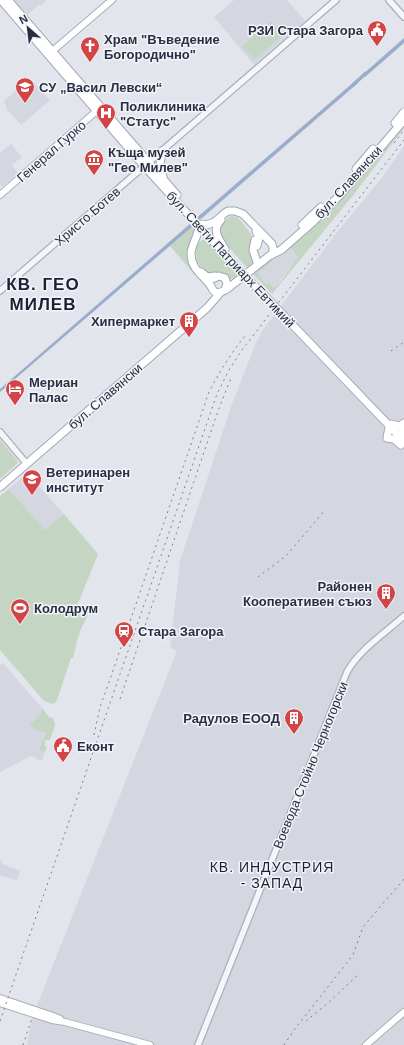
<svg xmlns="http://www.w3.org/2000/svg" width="404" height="1045" font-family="Arial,sans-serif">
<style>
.built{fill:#d4d7e0}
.green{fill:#c5d5c3;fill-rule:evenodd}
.water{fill:#9cadcc}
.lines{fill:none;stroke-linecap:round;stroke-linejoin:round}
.canal{stroke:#9cadcc;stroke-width:3.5}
.tertiary-casing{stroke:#aaafb9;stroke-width:8}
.secondary-casing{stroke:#aaafb9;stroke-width:8}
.primary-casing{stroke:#a1a7b7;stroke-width:9}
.tertiary{stroke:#f5f6f9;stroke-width:5.5}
.secondary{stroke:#fff;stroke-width:6}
.primary{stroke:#fff;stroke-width:7}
.rail{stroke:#7b8295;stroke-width:1;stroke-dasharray:2 4;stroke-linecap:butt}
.primary-bridge-casing{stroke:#a1a7b7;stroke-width:9;stroke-linecap:butt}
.primary-bridge{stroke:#fff;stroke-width:7}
.labels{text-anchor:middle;stroke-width:3;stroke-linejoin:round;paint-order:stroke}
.poi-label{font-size:13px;font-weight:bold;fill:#293044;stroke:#f2f4f8;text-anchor:start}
.street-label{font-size:13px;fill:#293044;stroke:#f2f4f8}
.neighbourhood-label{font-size:14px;letter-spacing:1px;fill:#1b2135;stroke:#f2f4f8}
.district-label{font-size:17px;font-weight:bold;letter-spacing:1px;fill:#1b2135;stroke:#f2f4f8}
</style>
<rect width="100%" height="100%" fill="#e2e5eb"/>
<path class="built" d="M12 0H47L40 6 39 5 26 16Z
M234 0H287L305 21 254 65 214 17Z
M32 80 50 100 21 125 6 108 7 107 3 102 21 86 23 88Z
M11 144 22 157 12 165 18 173 2 187 0 184V153Z
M404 146V1045H27L32 1018 177 651 170 648 180 561 231 407 255 345 262 331 338 231 381 179Z
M290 247 298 257 274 288 268 282 267 284 258 273 268 264H270Z
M27 473 64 514 46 531 9 489Z
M3 663 42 708 40 715 30 724 33 728 46 733 39 750 45 752 42 761 31 756 0 772V665Z
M0 858 3 864 20 871 17 881 0 875Z"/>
<path class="green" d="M271 21 283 35 254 60 242 46Z
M404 124V128L355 193 272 294 252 273 338 202ZM290 247 298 257 281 281 274 288 268 282 266 284 258 273Z
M231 216C238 216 240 220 244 225 256 238 254 244 254 261L253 265 248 269 221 238 219 228 222 222Z
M193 226 195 231 189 264 196 274 195 275 170 246Z
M204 239H206L241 275 231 279C221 274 221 272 209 275 197 268 189 247 204 239Z
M0 440 17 460 18 463 0 479Z
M9 489 45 530 64 514 98 554 77 606 87 610 89 612C87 618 84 622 82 627 77 637 76 648 73 658H71L57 700 54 704 44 701 0 650V496Z
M42 708 49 717 53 718 55 725 50 740H46L44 745 47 747 45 752 39 750 46 733C40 731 32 730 30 724L40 715Z"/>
<path class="water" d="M404 38V43L365 77 362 75Z
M355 81 358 83 202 218 200 215Z
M191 223 193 226 0 392V389Z"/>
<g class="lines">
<path class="canal" d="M353 85 366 73
M194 222 205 213"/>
<defs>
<path id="tertiary" d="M389 0 404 17
M0 291 336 0
M0 432 27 464
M198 1045 347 672C359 650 386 632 404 616"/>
<path id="secondary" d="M49 54 112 0
M0 195 100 108
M0 998 53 1016 60 1019
M0 1003 52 1020 65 1022 150 1045
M366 1045 404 1012"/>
<path id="primary" d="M1 0 144 166 240 271
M8 0 177 195
M395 123 404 112
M162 151 160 165 163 177
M356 169 373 149
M221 220C211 230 219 239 225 249
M302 225 321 207
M199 227C198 236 192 244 191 253 191 269 202 274 210 285 212 287 212 290 215 292 220 294 223 291 227 289L273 253V248L272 244 243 214 235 211H228C219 216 214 227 202 224
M256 231 259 238 257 246
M255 240 253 250 257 262
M271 255 281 250 314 221 340 195 404 120
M201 272 207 277 215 276
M212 279 219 276 225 278 227 284 225 290
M250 281 263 294
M284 316 404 441
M404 423 402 429 404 435
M391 424 399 426 404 423
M389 427 387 438 394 439 401 445
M0 487 207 308 221 292"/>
</defs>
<use href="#tertiary" class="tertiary-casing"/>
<use href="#secondary" class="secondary-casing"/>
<use href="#primary" class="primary-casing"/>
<use href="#tertiary" class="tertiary"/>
<use href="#secondary" class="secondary"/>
<use href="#primary" class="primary"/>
<path class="rail" d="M394 143 404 130
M391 351 404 342
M258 577 286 556 325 510
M120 699 218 411 231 378
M94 735 100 707 107 688 209 392C220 371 231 353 246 335
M0 1021 217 394 229 370 242 350 404 140
M306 1021 327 1004 360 973
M23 1045 32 1018
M284 1045 294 1030 353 955 363 927 404 879"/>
<defs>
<path id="primary-bridge" d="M240 271 250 281
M263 294 284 316"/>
</defs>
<use href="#primary-bridge" class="primary-bridge-casing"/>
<use href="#primary-bridge" class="primary-bridge"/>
</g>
<defs>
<symbol id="civic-pin" viewBox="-11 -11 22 30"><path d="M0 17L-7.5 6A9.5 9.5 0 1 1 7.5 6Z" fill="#d34447" stroke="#f2f4f8"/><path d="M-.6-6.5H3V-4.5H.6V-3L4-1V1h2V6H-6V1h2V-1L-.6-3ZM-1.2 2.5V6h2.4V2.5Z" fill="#fff"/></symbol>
<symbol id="church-pin" viewBox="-11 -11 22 30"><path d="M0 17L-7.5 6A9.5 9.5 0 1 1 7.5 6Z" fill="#d34447" stroke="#f2f4f8"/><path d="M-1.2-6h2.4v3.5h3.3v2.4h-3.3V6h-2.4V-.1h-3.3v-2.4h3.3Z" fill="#fff"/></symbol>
<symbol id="school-pin" viewBox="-11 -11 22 30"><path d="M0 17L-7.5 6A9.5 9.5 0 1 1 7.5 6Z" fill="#d34447" stroke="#f2f4f8"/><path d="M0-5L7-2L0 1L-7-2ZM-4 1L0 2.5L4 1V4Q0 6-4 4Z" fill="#fff"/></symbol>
<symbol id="hospital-pin" viewBox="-11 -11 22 30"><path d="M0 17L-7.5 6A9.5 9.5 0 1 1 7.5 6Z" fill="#d34447" stroke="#f2f4f8"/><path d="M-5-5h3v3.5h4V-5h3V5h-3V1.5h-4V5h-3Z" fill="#fff"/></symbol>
<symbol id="museum-pin" viewBox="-11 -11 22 30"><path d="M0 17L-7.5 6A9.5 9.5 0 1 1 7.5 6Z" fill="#d34447" stroke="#f2f4f8"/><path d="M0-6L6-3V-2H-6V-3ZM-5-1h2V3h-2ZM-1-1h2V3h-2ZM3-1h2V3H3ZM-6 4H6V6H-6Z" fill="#fff"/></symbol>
<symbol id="building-pin" viewBox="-11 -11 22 30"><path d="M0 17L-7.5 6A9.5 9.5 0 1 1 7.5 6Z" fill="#d34447" stroke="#f2f4f8"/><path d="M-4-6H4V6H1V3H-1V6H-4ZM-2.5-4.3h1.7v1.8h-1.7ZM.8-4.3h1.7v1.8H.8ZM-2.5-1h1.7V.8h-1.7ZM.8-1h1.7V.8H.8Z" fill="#fff"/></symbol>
<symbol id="hotel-pin" viewBox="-11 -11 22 30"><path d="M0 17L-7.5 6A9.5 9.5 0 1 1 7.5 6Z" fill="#d34447" stroke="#f2f4f8"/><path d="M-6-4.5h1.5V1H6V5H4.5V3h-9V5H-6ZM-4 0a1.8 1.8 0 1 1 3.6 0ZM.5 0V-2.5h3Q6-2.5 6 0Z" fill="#fff"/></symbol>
<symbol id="university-pin" viewBox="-11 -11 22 30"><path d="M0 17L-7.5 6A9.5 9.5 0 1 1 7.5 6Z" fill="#d34447" stroke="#f2f4f8"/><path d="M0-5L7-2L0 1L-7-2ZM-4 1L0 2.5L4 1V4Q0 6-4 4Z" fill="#fff"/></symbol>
<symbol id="stadium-pin" viewBox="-11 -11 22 30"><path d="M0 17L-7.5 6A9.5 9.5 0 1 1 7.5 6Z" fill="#d34447" stroke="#f2f4f8"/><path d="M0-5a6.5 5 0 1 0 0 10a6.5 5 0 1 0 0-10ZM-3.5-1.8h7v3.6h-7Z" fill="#fff"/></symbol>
<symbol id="station-pin" viewBox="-11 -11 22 30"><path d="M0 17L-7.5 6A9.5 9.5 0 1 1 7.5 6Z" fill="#d34447" stroke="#f2f4f8"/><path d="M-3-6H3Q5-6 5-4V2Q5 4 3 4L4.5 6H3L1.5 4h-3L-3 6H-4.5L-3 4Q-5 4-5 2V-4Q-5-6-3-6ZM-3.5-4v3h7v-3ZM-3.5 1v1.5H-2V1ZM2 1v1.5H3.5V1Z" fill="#fff"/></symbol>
</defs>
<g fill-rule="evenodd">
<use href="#civic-pin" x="366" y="19" width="22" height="30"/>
<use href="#church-pin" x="79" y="35" width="22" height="30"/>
<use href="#school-pin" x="14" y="76" width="22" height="30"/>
<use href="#hospital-pin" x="95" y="102" width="22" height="30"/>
<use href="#museum-pin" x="83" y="148" width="22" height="30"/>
<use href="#building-pin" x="178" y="310" width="22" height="30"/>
<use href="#hotel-pin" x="4" y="378" width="22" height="30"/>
<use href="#university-pin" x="21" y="468" width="22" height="30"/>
<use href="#building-pin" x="375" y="582" width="22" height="30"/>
<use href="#stadium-pin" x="9" y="597" width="22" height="30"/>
<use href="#station-pin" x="113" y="620" width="22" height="30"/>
<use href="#building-pin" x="283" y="707" width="22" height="30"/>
<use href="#civic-pin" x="52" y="735" width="22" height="30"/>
</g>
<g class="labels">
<g class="poi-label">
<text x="363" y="35" text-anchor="end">РЗИ Стара Загора</text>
<text x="104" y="44">Храм "Въведение<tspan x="104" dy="15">Богородично"</tspan></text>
<text x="39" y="92">СУ „Васил Левски“</text>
<text x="120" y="111">Поликлиника<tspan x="120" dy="15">"Статус"</tspan></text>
<text x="108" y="157">Къща музей<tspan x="108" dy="15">"Гео Милев"</tspan></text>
<text x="175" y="326" text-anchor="end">Хипермаркет</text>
<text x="29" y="387">Мериан<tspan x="29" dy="15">Палас</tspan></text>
<text x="46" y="477">Ветеринарен<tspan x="46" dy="15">институт</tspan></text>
<text x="372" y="591" text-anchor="end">Районен<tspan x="372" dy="15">Кооперативен съюз</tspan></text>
<text x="34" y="613">Колодрум</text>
<text x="138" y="636">Стара Загора</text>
<text x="280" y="723" text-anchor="end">Радулов ЕООД</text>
<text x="77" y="751">Еконт</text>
</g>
<g class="street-label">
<text transform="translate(51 151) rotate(-41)" y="5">Генерал Гурко</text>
<text transform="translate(348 182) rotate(-48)" y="5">бул. Славянски</text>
<text transform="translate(87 216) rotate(-41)" y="5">Христо Ботев</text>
<text transform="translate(231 259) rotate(47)" y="5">бул. Свети Патриарх Евтимий</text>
<text transform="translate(105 396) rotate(-41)" y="5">бул. Славянски</text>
<text transform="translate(310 765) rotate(-68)" y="5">Воевода Стойно Черногорски</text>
</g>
<g class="neighbourhood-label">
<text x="272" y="872">КВ. ИНДУСТРИЯ<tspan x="272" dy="16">- ЗАПАД</tspan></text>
</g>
<g class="district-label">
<text x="43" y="290">КВ. ГЕО<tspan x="43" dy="20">МИЛЕВ</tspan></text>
</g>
</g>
<g transform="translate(28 28) rotate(332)" stroke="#f2f4f8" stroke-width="3" paint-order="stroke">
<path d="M0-3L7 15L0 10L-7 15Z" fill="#293044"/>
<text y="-6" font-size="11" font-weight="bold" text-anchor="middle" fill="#293044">N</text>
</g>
</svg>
